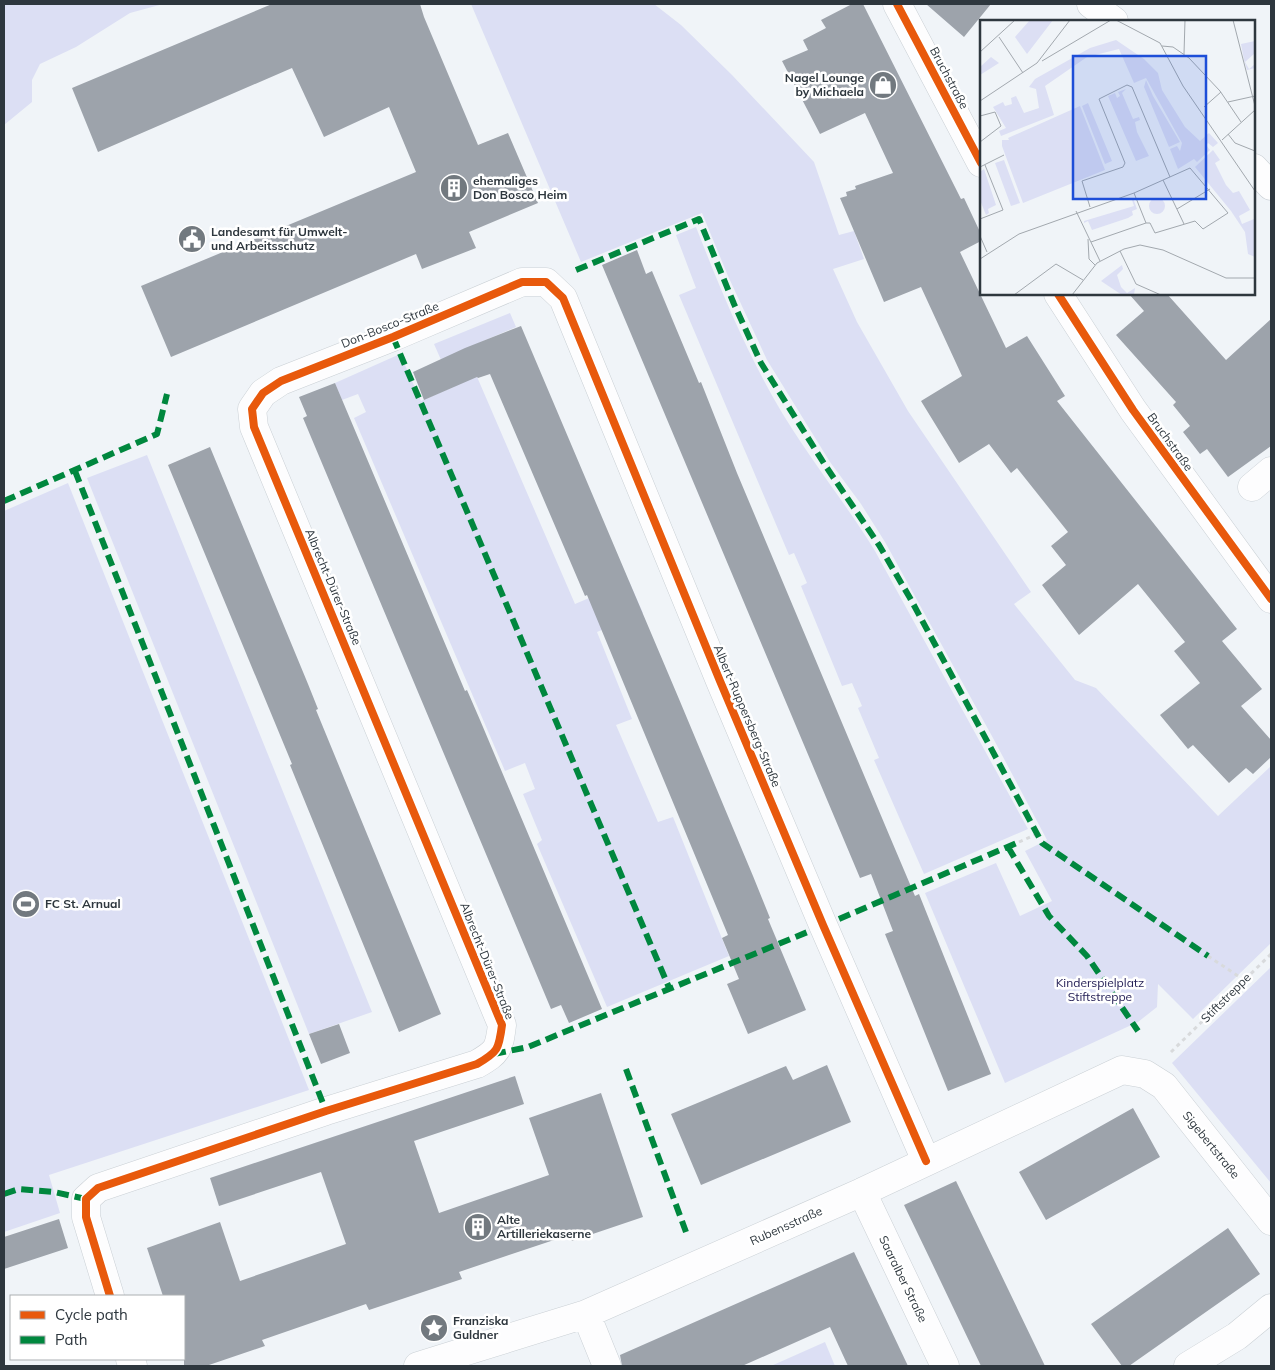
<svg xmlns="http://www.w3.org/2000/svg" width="1275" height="1370" font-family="Mulish,sans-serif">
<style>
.green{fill:#dcdff4}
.building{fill:#9da3ab}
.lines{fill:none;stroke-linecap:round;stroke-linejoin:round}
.street-casing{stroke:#cad0d5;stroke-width:29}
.secondary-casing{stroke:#cad0d5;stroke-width:29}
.path{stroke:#d8dadc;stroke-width:3;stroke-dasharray:4 4;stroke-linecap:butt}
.street{stroke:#fdfdfe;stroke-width:28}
.secondary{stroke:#fdfdfe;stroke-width:28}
.quiet{stroke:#00873e;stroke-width:6;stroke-dasharray:12 6;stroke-linecap:butt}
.cycleway-casing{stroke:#fff;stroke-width:11}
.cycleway{stroke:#e8590c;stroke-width:8}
.labels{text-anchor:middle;stroke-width:5;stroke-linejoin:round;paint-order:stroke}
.poi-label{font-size:12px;font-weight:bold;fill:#2e373e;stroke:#fff;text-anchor:start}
.street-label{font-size:12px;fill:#2e373e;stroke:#fff}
.park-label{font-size:12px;fill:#252056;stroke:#fff}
.inset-road{fill:none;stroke:#a2a8ae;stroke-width:1}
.view{fill:#1d4ed8;fill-opacity:0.15;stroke:#1d4ed8;stroke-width:2.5}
.inset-edge{fill:none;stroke:#2e373e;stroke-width:2.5}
</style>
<rect width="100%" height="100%" fill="#f0f4f8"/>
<path class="green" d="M4 4H163L130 13 76 47 40 64 32 80V102L4 125Z
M471 4H654L681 25 732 75 814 162 839 235 854 231 864 259 833 269 857 322 908 411 1031 592 1014 604 1075 680 1096 688 1218 816 1271 766V943L1193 1019 1158 984 1157 1007 1138 1022 1005 1083 925 893 996 863 1020 916 1052 901 1025 851 1047 840 993 738 885 542 861 504 830 462 767 360 728 276 702 213 581 262Z
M696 227C719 286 743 344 774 399 804 452 843 499 875 551L1028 829 924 874 874 760 879 758 858 708 862 706 852 683 842 686 801 586 807 583 794 553 789 555 679 295 696 288 676 235Z
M510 313 516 327 465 349 575 604 629 581 643 613 597 632 632 719 616 725 658 822 673 817 729 956 607 1007 537 844 542 840 523 794 535 789 525 763 505 771 354 418 366 412 358 394 342 400 335 383 400 354 421 401 453 387 434 344Z
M147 455 372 1012 309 1034 87 478Z
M68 483 309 1090 49 1175 60 1213 4 1232V511Z
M1271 967V1183L1172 1063Z
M825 1342 835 1366H771Z"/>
<path class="building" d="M272 4H420L424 17 478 145 508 133 538 203 469 232 476 248 422 269 416 254 171 357 141 286 416 172 389 107 324 137 292 68 98 152 72 88Z
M852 4H863L961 199 964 198 981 234V241L960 252 1006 348 1027 336 1065 396 1057 401 1237 629 1222 641 1262 689 1241 706 1271 740V757L1253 774 1246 768 1229 783 1193 745 1188 749 1160 715 1200 683 1174 651 1185 642 1138 584 1079 635 1042 585 1066 565 1051 546 1068 532 1017 468 1011 473 989 444 959 463 921 401 962 376 921 287 884 302 840 198 847 196 846 192 856 189 855 186 893 173 865 113 820 134 782 61 808 50 803 40 826 28 821 20Z
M926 4H991L964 37Z
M637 250 646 274 652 271 699 383 701 382 737 473 890 837 915 896 919 894 991 1074 948 1091 885 934 893 931 871 874 860 878 602 265Z
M1129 294H1167L1226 360 1271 319V446L1228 477 1207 449 1200 454 1183 432 1190 426 1173 405 1176 402 1116 335 1144 311Z
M521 326 679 699 753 876 770 918 768 919 806 1010 748 1034 727 984 739 979 722 938 728 935 587 595 585 596 490 374 478 378 477 377 424 400 413 372 465 348Z
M335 383 465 691 467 690 480 720 602 1009 569 1023 561 1005 551 1009 303 418 307 416 299 397Z
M210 447 308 684 318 709 316 710 441 1014 399 1032 290 765 292 764 168 465Z
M339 1024 350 1053 321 1064 309 1034Z
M827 1065 851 1122 701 1185 671 1114 786 1066 793 1080Z
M515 1076 524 1104 414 1141 439 1213 549 1175 529 1118 601 1093 643 1217 572 1241 569 1235 509 1255 459 1272 462 1279 369 1310 366 1304 262 1340 265 1346 206 1366H184V1296H163L147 1248 220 1222 240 1281 346 1244 321 1172 219 1206 210 1178Z
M1133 1108 1160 1157 1046 1220 1019 1172Z
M956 1181 1008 1289 1045 1366H981L930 1259 904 1205Z
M59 1219 68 1248 4 1269V1237Z
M1228 1228 1260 1274 1129 1366H1122L1091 1324Z
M854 1252 908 1366H848L830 1327 742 1366H622L620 1355Z"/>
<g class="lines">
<defs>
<path id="street" d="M1091 4 1114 21
M1254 168 1271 186
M1252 487 1271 471
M862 1192 945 1366
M110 1296 86 1217V1199L98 1188 326 1111 477 1064C498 1052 499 1049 502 1025L254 427 252 409 263 393 281 381 393 337 522 282H546L563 298 720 681 823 925 926 1161
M586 1314 607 1366
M130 1359 133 1366
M418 1366 586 1314 862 1192 1122 1070 1145 1074 1164 1086 1271 1221
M1188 1366 1237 1336 1271 1308"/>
<path id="secondary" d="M897 4 981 163
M1058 294 1133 410 1271 599"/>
</defs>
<use href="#street" class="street-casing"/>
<use href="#secondary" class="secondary-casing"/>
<path class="path" d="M1019 842 1037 834
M1208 956 1244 980
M1171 1052 1271 954"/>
<use href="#street" class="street"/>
<use href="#secondary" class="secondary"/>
<path class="quiet" d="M576 270 699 219 734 304 761 363 825 465 879 545 910 598 1042 843 1208 956
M393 337 670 990
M75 471 326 1111
M4 501 157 434 167 394
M1008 847 1049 916 1087 956 1138 1031
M839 919 1019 842
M494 1054 528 1047 810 931
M626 1069 686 1232
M4 1194 19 1189 54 1192 86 1199"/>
<defs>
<path id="cycleway" d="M897 4 981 163
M1058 294 1133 410 1271 599
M110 1296 86 1217V1199L98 1188 326 1111 477 1064C498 1052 499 1049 502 1025L254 427 252 409 263 393 281 381 393 337 522 282H546L563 298 720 681 823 925 926 1161"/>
</defs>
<use href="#cycleway" class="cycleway-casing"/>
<use href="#cycleway" class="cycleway"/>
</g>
<defs>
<symbol id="shop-disc" viewBox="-11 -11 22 22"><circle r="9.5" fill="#72797f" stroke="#fff"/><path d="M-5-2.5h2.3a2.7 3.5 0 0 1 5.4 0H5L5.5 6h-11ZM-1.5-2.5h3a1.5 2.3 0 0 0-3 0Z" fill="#fff"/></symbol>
<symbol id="building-disc" viewBox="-11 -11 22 22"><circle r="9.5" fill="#72797f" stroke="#fff"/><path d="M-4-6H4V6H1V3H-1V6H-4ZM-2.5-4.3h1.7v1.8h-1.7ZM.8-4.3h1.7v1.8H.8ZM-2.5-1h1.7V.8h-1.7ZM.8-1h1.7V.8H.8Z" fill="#fff"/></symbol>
<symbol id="civic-disc" viewBox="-11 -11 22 22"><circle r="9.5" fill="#72797f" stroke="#fff"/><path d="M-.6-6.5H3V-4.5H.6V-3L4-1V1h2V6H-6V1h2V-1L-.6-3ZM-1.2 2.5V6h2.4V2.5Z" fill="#fff"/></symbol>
<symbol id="stadium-disc" viewBox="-11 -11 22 22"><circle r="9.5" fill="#72797f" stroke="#fff"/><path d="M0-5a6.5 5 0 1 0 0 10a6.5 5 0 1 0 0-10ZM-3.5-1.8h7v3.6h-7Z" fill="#fff"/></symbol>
<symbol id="sight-disc" viewBox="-11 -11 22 22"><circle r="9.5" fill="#72797f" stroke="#fff"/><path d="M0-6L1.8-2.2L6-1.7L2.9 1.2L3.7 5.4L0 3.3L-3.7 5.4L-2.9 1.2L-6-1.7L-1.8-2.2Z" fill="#fff"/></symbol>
</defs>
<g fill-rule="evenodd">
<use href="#shop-disc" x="867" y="69" width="32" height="32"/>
<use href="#building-disc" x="438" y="172" width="32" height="32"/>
<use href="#civic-disc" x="176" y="223" width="32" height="32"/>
<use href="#stadium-disc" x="10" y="888" width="32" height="32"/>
<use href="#building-disc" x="462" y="1211" width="32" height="32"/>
<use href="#sight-disc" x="418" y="1312" width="32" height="32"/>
</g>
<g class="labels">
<g class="poi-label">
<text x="864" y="82" text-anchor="end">Nagel Lounge<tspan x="864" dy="14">by Michaela</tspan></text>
<text x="473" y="185">ehemaliges<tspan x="473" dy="14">Don Bosco Heim</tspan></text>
<text x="211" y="236">Landesamt für Umwelt-<tspan x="211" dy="14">und Arbeitsschutz</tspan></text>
<text x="45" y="908">FC St. Arnual</text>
<text x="497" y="1224">Alte<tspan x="497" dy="14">Artilleriekaserne</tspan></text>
<text x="453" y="1325">Franziska<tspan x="453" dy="14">Guldner</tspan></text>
</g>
<g class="street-label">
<text transform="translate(949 78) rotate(62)" y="4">Bruchstraße</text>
<text transform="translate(390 325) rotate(-22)" y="4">Don-Bosco-Straße</text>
<text transform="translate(1170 442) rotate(54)" y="4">Bruchstraße</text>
<text transform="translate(333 587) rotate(67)" y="4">Albrecht-Dürer-Straße</text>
<text transform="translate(747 716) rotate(67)" y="4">Albert-Ruppersberg-Straße</text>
<text transform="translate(487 961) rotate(68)" y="4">Albrecht-Dürer-Straße</text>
<text transform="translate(1226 998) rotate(-45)" y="4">Stiftstreppe</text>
<text transform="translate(1211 1145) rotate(51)" y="4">Sigebertstraße</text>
<text transform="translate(786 1226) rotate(-24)" y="4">Rubensstraße</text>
<text transform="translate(903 1279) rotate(64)" y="4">Saaralber Straße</text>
</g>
<g class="park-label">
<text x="1100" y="987">Kinderspielplatz<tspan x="1100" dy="14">Stiftstreppe</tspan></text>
</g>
</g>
<g transform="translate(980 20)">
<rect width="275" height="275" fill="#f0f4f8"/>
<path d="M50 0H73L47 34 35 17ZM136 20 164 39 178 53 182 70 205 107 220 121 229 113 238 123 233 127 228 123 226 125 230 130 217 142 214 139 198 149 190 129 197 126 200 131 202 123 166 58 154 63 139 29 107 37 65 66 74 95 21 116 19 111 26 108 13 87 23 82 25 86 32 84 31 78 36 76 44 93 59 88 56 69 49 67 55 59 110 28ZM275 21V33L265 42 269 49 275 44V48L267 50 264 40 261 24ZM11 37 19 43 0 55V61V47ZM166 60 173 76 200 122 189 127 164 67ZM146 69 142 73 153 99 159 97 160 100 155 102 157 112 169 136 156 141 128 76 135 73 137 78 140 76 138 72ZM108 83 132 141 125 144 102 86ZM100 86 125 150 43 183 22 126V120H29L28 118ZM233 130 240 140 235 143 246 165 253 173 259 171 270 190 259 196 262 204 274 199 275 237 268 234 265 212 251 191 215 147ZM24 140 40 183 31 186 15 143ZM4 149 16 185 8 189 9 193 6 195 0 180V152ZM153 178 157 189 152 191 153 195 148 198 112 210 108 201 104 203V201L154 186 152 180 148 179ZM169 186a8 8 0 1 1 16 0a8 8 0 1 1-16 0ZM142 245 143 249 137 255 141 267 147 273 155 268 154 275H142L121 261Z" fill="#dcdff4"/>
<path class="inset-road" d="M136 0 180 23 203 66 275 171M253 0 275 86M19 17 43 53M182 26 193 27 209 38 240 71 261 102M0 32 35 0M204 34 205 0M62 41 131 0M0 81 57 43 90 0M248 82 275 76M224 87 241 72M0 96 15 92 21 106 0 122M248 114 255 123 275 131M242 120 275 90M0 147 24 135M183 160 204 204M154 173 166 203M110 187 102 161 143 147 145 143 119 79 147 65 152 67 190 157M197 189 230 169M96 191 120 241M0 199 23 190 5 145M0 216 7 232M108 219 109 239 115 245M111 222 166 203M140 231 156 264 181 275M0 239 39 214 154 173 210 148 248 193 223 209 215 201 175 213 170 203H166M34 275 76 244 103 260M92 275 117 243 144 229 160 225 183 230 246 258H275"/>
<path class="view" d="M93 36H226V179H93Z"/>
<rect width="275" height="275" class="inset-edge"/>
</g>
<rect width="1275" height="1370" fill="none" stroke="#2e373e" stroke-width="10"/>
<rect x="10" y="1295" width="175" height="65" fill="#ffffff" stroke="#abafb2"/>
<rect x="20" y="1311" width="25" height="8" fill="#e8590c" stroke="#abafb2"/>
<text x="55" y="1320" font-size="15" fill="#2e373e">Cycle path</text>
<rect x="20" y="1336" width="25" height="8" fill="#00873e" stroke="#abafb2"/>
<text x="55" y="1345" font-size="15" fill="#2e373e">Path</text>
</svg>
